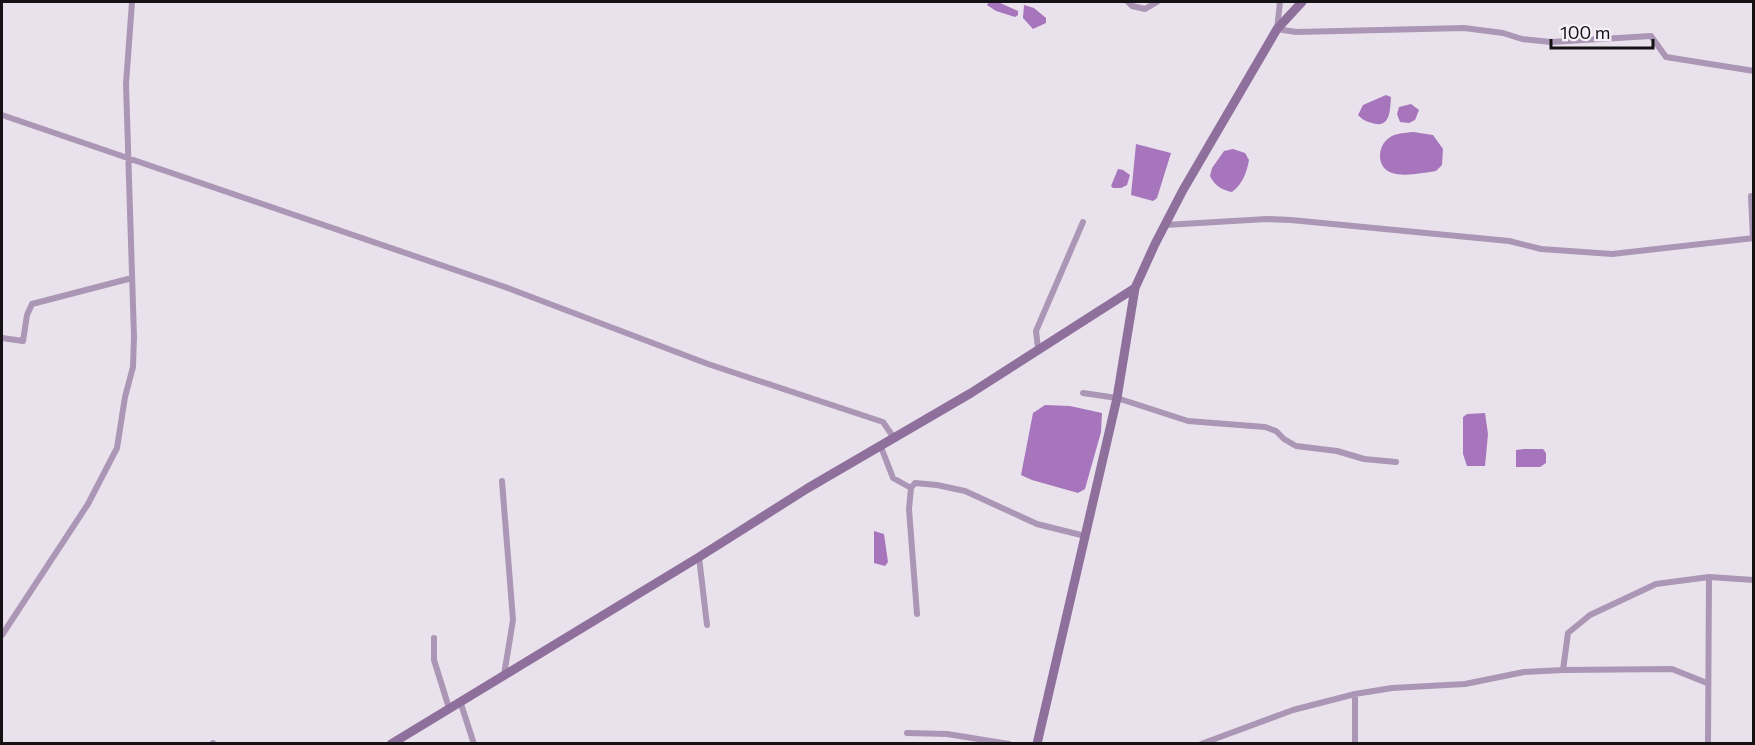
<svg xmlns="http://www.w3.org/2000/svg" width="1755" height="745" font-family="Commissioner,sans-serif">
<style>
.water{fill:#a675bb}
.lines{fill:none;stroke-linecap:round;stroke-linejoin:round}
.minor{stroke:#ac96b6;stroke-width:6}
.secondary{stroke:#8f709d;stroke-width:9}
</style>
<rect width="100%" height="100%" fill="#e9e2ec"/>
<path class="water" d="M989 2H998L1018 11V15L1015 17 996 11 987 5Z
M1024 5 1034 8 1046 18V23L1033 29 1023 18Z
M1386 95 1391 97C1390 108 1391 126 1376 124 1367 122 1364 121 1358 115L1363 105Z
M1411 104 1419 110 1415 120 1409 123 1400 122 1397 114 1399 107Z
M1413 132 1433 135 1443 149 1442 165 1436 171C1422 173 1405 177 1392 173 1376 168 1377 146 1389 138 1395 133 1405 133 1413 132Z
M1136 144 1171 153 1157 198 1153 201 1131 195Z
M1233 149 1245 153 1249 160C1247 172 1242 185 1232 192 1222 190 1215 186 1210 176L1212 168 1224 151Z
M1118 169 1123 170 1130 175 1127 185 1121 188H1113L1111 186Z
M1045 405 1070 406 1102 413 1101 432 1085 489 1078 493 1032 480 1021 475 1033 413Z
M1485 413 1488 434 1485 466H1467L1463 454V417L1467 414Z
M1524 449H1543L1546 453V463L1540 467H1516V450Z
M874 531 884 534 888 562 885 566 874 563Z"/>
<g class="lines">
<path class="minor" d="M1128 2 1132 6 1145 9 1157 2
M1280 2 1277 29 1296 32 1464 28 1503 33 1522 39 1551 42 1651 36 1666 57 1754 71
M2 115 505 287 708 364 883 422 894 438
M1751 196 1753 238
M1165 225 1267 219 1291 220 1509 241 1541 249 1612 254 1754 238
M2 338 23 341 27 315 32 304 132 278
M1038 348 1036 331 1083 222
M1083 393 1117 398 1188 421 1265 427 1276 431 1284 439 1296 446 1337 451 1364 459 1396 462
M881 447 893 478 911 488
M502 481 513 620 504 675
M699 557 707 625
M917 614 909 509 911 488 915 483 937 485 965 491 1037 524 1085 536
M2 635 88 504 117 448 125 397 133 367 134 337 126 84 132 2
M434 638V660L449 708
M1563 670 1672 669 1707 683
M460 701 474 744
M907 733 947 734 1009 744
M213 743V744
M1201 744 1293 710 1355 694 1392 688 1465 684 1524 672 1563 670 1568 633 1590 615 1656 584 1709 577 1754 580
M1355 744V694
M1708 744 1709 577"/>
<path class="secondary" d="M391 744 699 557 808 488 971 393 1135 288
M1037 744 1117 398 1135 288 1155 244 1183 190 1277 29 1302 2"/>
</g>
<rect width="1755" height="745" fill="none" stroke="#141215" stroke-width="6"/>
<path d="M1551 39v9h102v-9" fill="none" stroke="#141215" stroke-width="3"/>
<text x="1560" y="39" font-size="18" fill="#141215" stroke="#f6f0fa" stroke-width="4.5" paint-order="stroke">100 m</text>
</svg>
